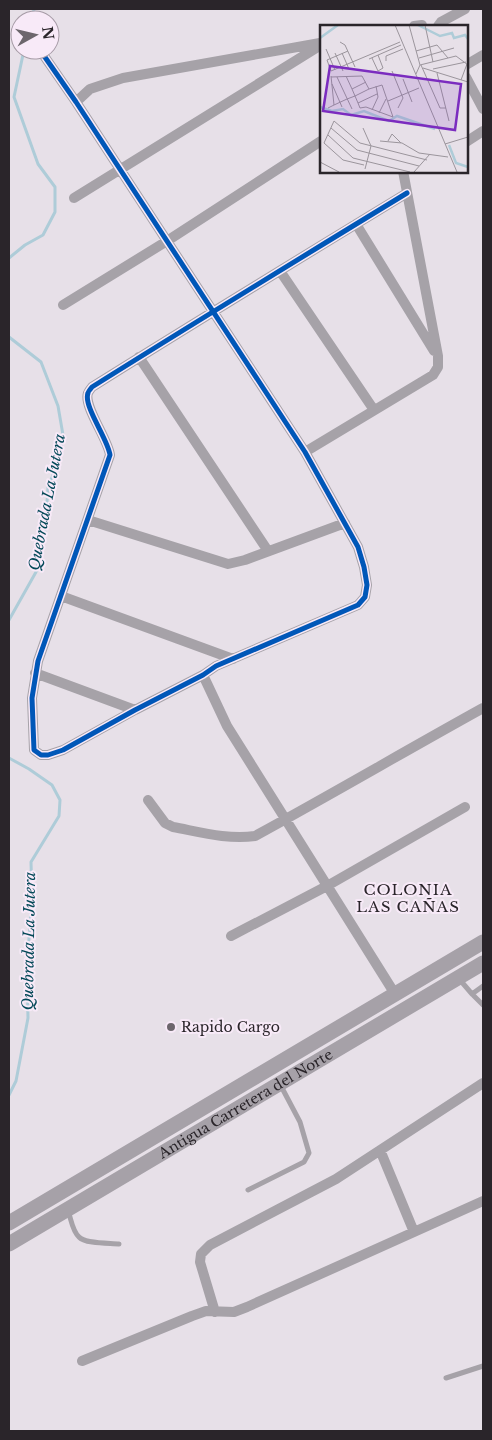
<svg xmlns="http://www.w3.org/2000/svg" width="492" height="1440" font-family="'Libre Baskerville',serif">
<style>
.lines{fill:none;stroke-linecap:round;stroke-linejoin:round}
.stream{stroke:#aeccd8;stroke-width:3}
.lane{stroke:#a6a2a8;stroke-width:5}
.street{stroke:#a6a2a8;stroke-width:10}
.secondary{stroke:#a6a1a8;stroke-width:15}
.cycleway-casing{stroke:#f8eaf8;stroke-width:8}
.cycleway{stroke:#0057b8;stroke-width:5}
.poi-dot{fill:#6c666c;stroke:#f8eaf8;stroke-width:2}
.labels{text-anchor:middle;stroke-width:4;stroke-linejoin:round;paint-order:stroke}
.poi-label{font-size:14px;fill:#2a252a;stroke:#f8eaf8;text-anchor:start}
.street-label{font-size:14px;fill:#2a252a;stroke:#f8eaf8}
.water-label{font-size:15px;font-style:italic;fill:#044958;stroke:#f8eaf8}
.neighbourhood-label{font-size:15px;letter-spacing:1px;fill:#2a252a;stroke:#f8eaf8}
.inset-river{fill:none;stroke:#aeccd8;stroke-width:2.5}
.inset-road{fill:none;stroke:#9b959c;stroke-width:1}
.view{fill:#7b2cbf;fill-opacity:0.15;stroke:#7b2cbf;stroke-width:2.5}
.inset-edge{fill:none;stroke:#2a252a;stroke-width:2.5}
</style>
<rect width="100%" height="100%" fill="#e7e0e8"/>
<g class="lines">
<path class="stream" d="M32 20 34 9
M9 258 25 245 43 235 55 212V187L38 164 14 97 24 50
M9 337 41 362 58 406 63 435 58 463 48 487 45 531 36 572 9 620
M9 758 29 769 52 785 60 800 59 816 31 862 32 898 27 965 28 1018 16 1081 9 1095"/>
<path class="lane" d="M460 980 472 994 483 1005
M472 994 483 986
M248 1190 304 1162 309 1153 300 1122 281 1086
M68 1211C71 1218 72 1231 79 1237 85 1244 109 1243 119 1244
M446 1378 483 1366"/>
<path class="street" d="M414 26 422 25
M438 26 441 22 465 9
M40 50 76 102 305 452 358 547 364 567 367 585 365 597 358 605 216 666 203 675 135 710 63 750 48 755H41L34 750 32 698 38 661 110 455C108 439 83 406 88 393 88 392 92 387 92 387 197 321 302 257 407 193
M466 65 483 55
M466 77 483 109
M76 102 90 89 123 78 320 43
M466 142 483 131
M74 198 321 45
M356 224 434 351
M280 271 374 410
M63 305 167 241 321 141
M139 357 268 551
M305 452 433 375 438 367V356L403 171
M88 520 228 564 245 560 345 523
M61 596 233 659
M35 673 135 710
M203 675 227 726 395 994
M148 800 165 823 173 827C200 832 228 840 255 836 332 794 407 750 483 708
M231 936 327 886 465 807
M380 1150 414 1232
M215 1312 200 1262 201 1254 210 1245 336 1179 483 1083
M82 1361 192 1316 206 1311 234 1312 247 1307 483 1201"/>
<g class="secondary">
<path d="M9 1223 483 942"/>
<path id="s1" d="M9 1244 483 963"/>
</g>
<defs>
<path id="cycleway" d="M40 50 76 102 305 452 358 547 364 567 367 585 365 597 358 605 216 666 203 675 135 710 63 750 48 755H41L34 750 32 698 38 661 110 455C108 439 83 406 88 393 88 392 92 387 92 387 197 321 302 257 407 193"/>
</defs>
<use href="#cycleway" class="cycleway-casing"/>
<use href="#cycleway" class="cycleway"/>
</g>
<circle class="poi-dot" cx="171" cy="1027" r="5"/>
<g class="labels">
<g class="poi-label">
<text x="181" y="1032">Rapido Cargo</text>
</g>
<g class="street-label">
<text dy="5" stroke="none"><textPath href="#s1" startOffset="275">Antigua Carretera del Norte</textPath></text>
</g>
<g class="water-label">
<text transform="translate(47 502) rotate(-79)" y="5">Quebrada La Jutera</text>
<text transform="translate(29 941) rotate(-89)" y="5">Quebrada La Jutera</text>
</g>
<g class="neighbourhood-label">
<text x="408" y="895">COLONIA<tspan x="408" dy="17">LAS CAÑAS</tspan></text>
</g>
</g>
<g transform="translate(320 25)">
<rect width="148" height="148" fill="#e7e0e8"/>
<path class="inset-river" d="M98 0 120 11 132 8 134 13 145 10 148 14M0 13 18 0M0 82 12 86 23 84 31 90 44 86 69 96 77 91 115 104M129 120 136 138 148 142"/>
<path class="inset-road" d="M75 0 137 147M89 0 100 40M105 0 113 37M20 17 25 20 35 42M6 24 15 45M28 26 7 35 11 46 80 17M96 26 117 20 128 33M15 28 23 46M22 28 29 44M52 33 58 46 63 43 58 30M99 33 134 23M49 34 81 20M66 36V31L83 24M101 40 120 83H126M103 43 148 57M113 44 146 37M72 46 83 73 78 83M117 48 129 96M96 49 100 40 136 31 148 40M11 51 14 80M11 52 42 51 49 64M17 52 32 84M83 54 92 77M141 55 147 39M12 59 22 82M32 64 46 57M68 76 99 63M38 78 57 69M8 83 14 80 27 74 35 71 49 64 62 60 73 92 46 82 40 83 38 78 32 64 26 51M52 85 58 72 56 61M59 88 66 74M11 103 37 125 99 141M43 103 51 121 45 144M8 110 33 133 90 147M60 116 82 118 99 128 128 132M68 116 72 109 81 118M125 119 148 112M0 137 19 147M44 140 23 135 4 118 14 96 40 118 107 135M94 147 110 129"/>
<path class="view" d="M10 41 141 59 135 105 3 86Z"/>
<rect width="148" height="148" class="inset-edge"/>
</g>
<rect width="492" height="1440" fill="none" stroke="#2a252a" stroke-width="20"/>
<g transform="translate(35 35) rotate(82)"><circle r="24" fill="#f8eaf8" stroke="#a69ba6"/>
<path d="M0-4L9 19L0 12L-9 19Z" fill="#6c666c"/>
<text y="-8" font-size="14" font-weight="bold" text-anchor="middle" fill="#2a252a">N</text>
</g>
</svg>
